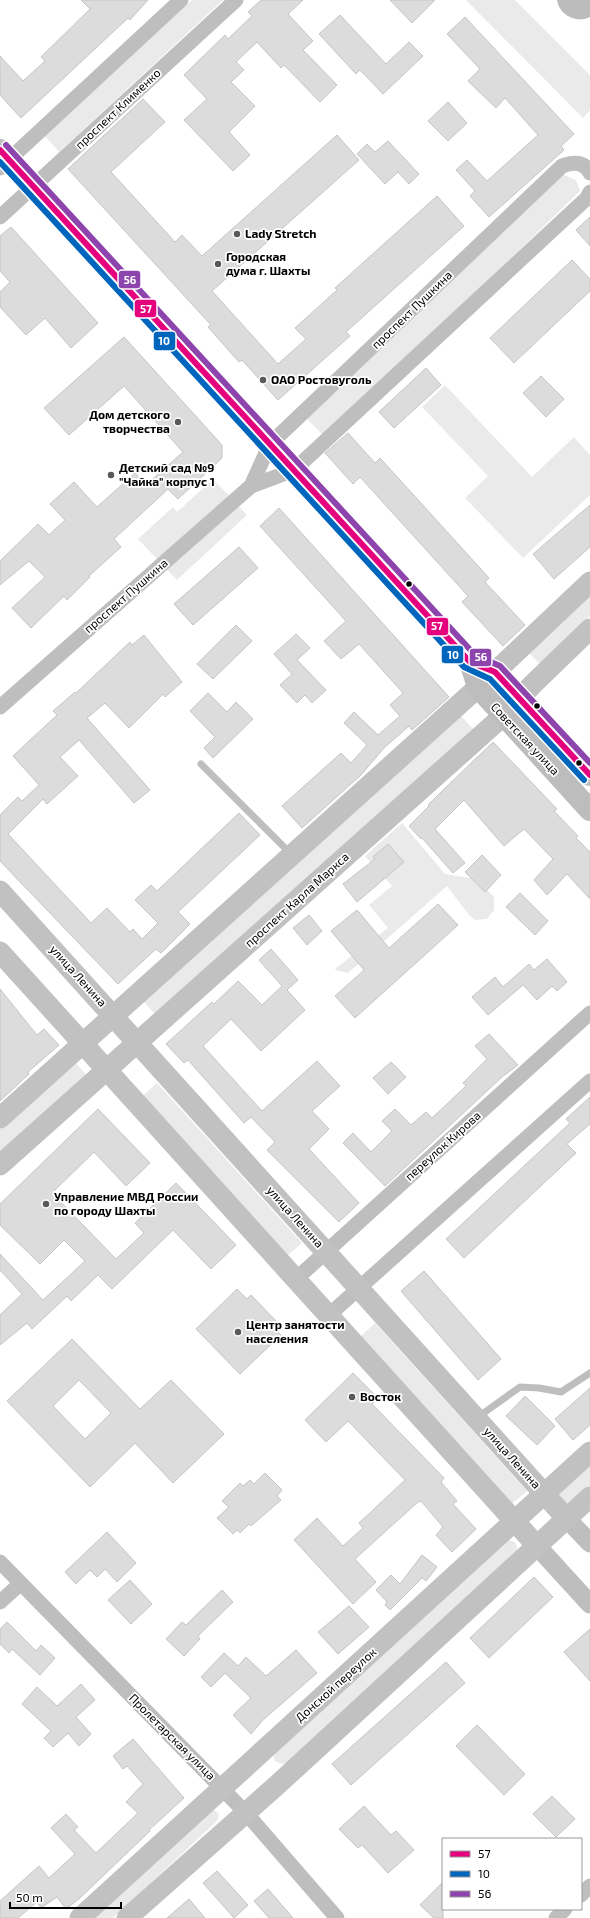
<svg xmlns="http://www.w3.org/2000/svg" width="590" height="1918" font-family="'Exo 2',sans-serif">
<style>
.green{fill:#eaeaea}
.water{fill:#bcbcbc}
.building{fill:#dcdcdc;stroke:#c5c5c5;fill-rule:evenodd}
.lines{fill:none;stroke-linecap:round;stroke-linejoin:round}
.service{stroke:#bebebe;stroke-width:7}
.minor{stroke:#bebebe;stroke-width:15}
.tertiary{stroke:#bebebe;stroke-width:19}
.secondary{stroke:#c1c1c1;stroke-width:21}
.primary{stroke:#bdbdbd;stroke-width:22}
.bus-1-casing{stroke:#fff;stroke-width:9}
.bus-2-casing{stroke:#fff;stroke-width:9}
.bus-3-casing{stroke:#fff;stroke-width:9}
.bus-1{stroke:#e5007d;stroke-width:6}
.bus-2{stroke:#0065bd;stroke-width:6}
.bus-3{stroke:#8e44ad;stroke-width:6}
.poi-dot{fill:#595959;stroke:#fff;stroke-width:1.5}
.bus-dot{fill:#000;stroke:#fff;stroke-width:1.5}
.labels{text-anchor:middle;stroke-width:3.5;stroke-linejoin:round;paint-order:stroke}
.street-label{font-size:12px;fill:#000;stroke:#fff}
.poi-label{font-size:12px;font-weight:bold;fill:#000;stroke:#fff;text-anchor:start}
.line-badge{stroke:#fff;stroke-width:1.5}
.badge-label{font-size:11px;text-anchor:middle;font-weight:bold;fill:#fff}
</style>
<rect width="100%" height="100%" fill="#fff"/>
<path class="green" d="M192 0H223L59 152 45 136Z
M466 0H515L590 75V110L583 118Z
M562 174 576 180 580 191 326 438 304 416Z
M445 385 532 477 574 437 590 455V495L523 558 465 498 488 476 422 407Z
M213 479 247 515 177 580 138 539 173 507 177 512Z
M590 593V616L540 664 528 652Z
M460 715 474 730 156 1015 142 1000Z
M402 823 445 874 476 879 494 897V910L487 919 475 920 469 915 447 886 348 973 335 970 336 968 388 928 369 905 392 886 365 856Z
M73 1060 89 1078 0 1158V1124Z
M157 1083 302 1243 286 1257 141 1097Z
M375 1323 527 1491 509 1506 359 1338Z
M590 1460V1489L570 1504 563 1502 559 1494Z
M508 1540 515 1542 518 1550 288 1763 282 1764 275 1761 273 1754Z
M212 1809 217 1812 219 1815 217 1821 113 1918H89Z"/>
<path class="water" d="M557 0H590V17C577 24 559 15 557 0Z"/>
<path class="building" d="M81 0H148L130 20 128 18 21 118 0 95V56L23 81 45 61 41 57 90 9Z
M261 0H303L288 14 313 41 303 50 337 85 320 102 284 65 281 68 257 42 236 62 244 70 231 82 255 106 229 132 250 155 233 171 184 120 207 99 184 75 225 35 228 39 252 16 248 12Z
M390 0H435L412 23Z
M340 15 386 64 409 42 423 56 383 94 360 70 356 74 319 34Z
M465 17 574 134 561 146 564 150 489 217 470 196 475 191 456 170 467 160 487 181 538 135 505 98 496 108 468 81 480 69 447 34Z
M143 99 165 122 111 172 175 242 182 235 202 256 337 135 359 160 212 291 278 364 306 339 295 328 337 290 335 288 437 196 464 226 346 332 350 336 278 400 242 360 239 362 208 327 211 325 68 169Z
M448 102 467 123 448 141 428 121Z
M388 141 419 174 409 184 398 172 385 184 357 154 367 144 375 152Z
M590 217V246L576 230Z
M11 227 98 323 71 348 45 318 26 335 0 307V292L10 282 0 271V236Z
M572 260 590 279V291L514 363 490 338Z
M124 337 222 445V458L178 499 168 489 114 539 121 547 89 576 90 577 67 600 64 596 31 628 12 608 45 577 29 561 0 585V561L38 524 49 535 65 520 50 504 74 482 97 507 135 473 146 485 183 452 124 386 69 435 44 408Z
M426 368 441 385 394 428 379 412Z
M541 376 564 399 546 417 523 393Z
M348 433 375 463 380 458 489 578 485 582 525 625 503 646 462 602 468 596 360 477 353 484 325 453Z
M590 505V547L554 579 533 554Z
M279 508 449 697 412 730 409 726 384 748 361 775 302 828 282 806 341 753 351 763 367 745 344 723 354 712 378 735 400 716 390 705 403 693 359 644 341 659 324 641 346 621 260 526Z
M239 547 258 568 193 625 174 604Z
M236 625 252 641 213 679 197 664Z
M296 634 310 648 297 660 326 690 312 703 305 695 297 703 280 685 292 674 274 654Z
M144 635 182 682 165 697 163 694 129 728 105 703 87 718 150 790 134 803 79 740 60 757 78 776 47 804 43 799 8 834 91 923 107 908 130 932 133 929 142 939 158 923 135 900 151 885 157 891 239 813 260 835 178 912 190 924 161 953 156 949 118 984 0 861V815L18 797 22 801 39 785 13 756 57 715 53 711 75 692 76 693 130 642 132 645Z
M208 693 227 712 236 702 253 719 213 758 204 748 215 737 190 711Z
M493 742 557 809 554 811 578 836 576 838 590 852V899L567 874 547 895 534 880 553 859 524 829 504 846 464 800 435 829 465 863 453 873 422 838 421 839 409 826 429 806 428 805 440 793Z
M388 844 404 862 357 902 343 884 375 859 373 857Z
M482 855 501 875 485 892 465 872Z
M520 893 548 921 535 935 506 907Z
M438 904 458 925 355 1018 335 996 364 970 331 931 357 910 389 948Z
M309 915 322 931 307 945 293 928Z
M271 949 298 980 287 990 305 1010 261 1051 231 1019 203 1046 262 1111 317 1061 340 1086 312 1111 329 1129 309 1149 359 1203 339 1222 267 1150 275 1142 251 1117 244 1123 188 1060 184 1063 166 1044 212 1002 214 1004 238 981 262 1005 282 986 259 960Z
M547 959 567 982 557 991 552 986 537 1000 523 985 488 1015 472 997 495 977 503 987 529 964 534 970Z
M0 989 37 1035 44 1029 59 1045 28 1072 29 1074 0 1101Z
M489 1034 518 1065 502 1077 385 1186 343 1143 353 1133 371 1152 392 1131 382 1121 395 1109 411 1125 426 1112 432 1118 466 1086 463 1083 487 1059 475 1046Z
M391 1062 406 1077 388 1094 373 1078Z
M590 1097V1124L567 1144 576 1153 464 1258 446 1239 570 1123 566 1119Z
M98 1109 150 1163 126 1186 94 1152 52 1193 116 1259 144 1233 135 1223 176 1183 236 1245 211 1269 173 1230 112 1289 98 1275 71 1301 67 1296 32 1329 27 1323 0 1345V1315L22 1294 0 1270V1254L43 1300 85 1261 64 1240 40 1264 0 1225V1204Z
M424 1271 501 1359 478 1380 401 1291Z
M237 1289 247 1299 251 1295 277 1322 272 1326 281 1335 240 1374 196 1329Z
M72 1339 140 1409 171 1380 224 1434 173 1483 135 1443 90 1487 7 1401ZM79 1380 111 1413 85 1439 53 1406Z
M353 1373 378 1398 372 1404 444 1478 441 1482 457 1501 453 1504 476 1529 452 1552 436 1535 443 1527 421 1501 418 1502 355 1559 376 1582 353 1604 294 1540 317 1518 343 1546 363 1528 359 1523 405 1480 348 1421 326 1442 305 1420Z
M590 1388V1425L573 1440 555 1419Z
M525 1396 555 1426 537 1445 506 1416Z
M265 1473 282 1490 277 1496 281 1500 251 1526 249 1524 240 1533 237 1530 233 1534 217 1518 229 1507 222 1501 240 1483 243 1486 250 1480 254 1484Z
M107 1532 136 1563 117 1582 105 1569 97 1577 90 1570 76 1584 65 1572Z
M422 1555 437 1567 426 1581 422 1578 390 1610 385 1605 387 1602 376 1590 391 1575 400 1584Z
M534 1577 553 1597 489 1658 470 1638Z
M130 1580 152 1604 131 1624 108 1600Z
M222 1590 233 1602 198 1636 200 1639 184 1656 166 1639 182 1622 186 1625Z
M349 1606 369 1627 338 1654 318 1632Z
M7 1622 36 1651 41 1645 55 1658 40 1675 12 1649 9 1653 0 1644V1629Z
M590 1629V1681L564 1652Z
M296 1650 317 1673 263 1720 251 1734 233 1715 251 1698 225 1673 211 1687 201 1677 224 1653 238 1666 246 1657 266 1676Z
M446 1662 465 1683 351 1785 332 1764Z
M81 1684 95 1700 76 1717 91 1734 79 1746 68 1733 53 1747 44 1738 51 1731 22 1704 37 1687 57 1706Z
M477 1725 525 1774 504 1795 456 1746Z
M133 1739 184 1798 149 1830 150 1831 80 1898 66 1909 57 1897 41 1908 37 1902 18 1918H0V1901L39 1866 49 1878 75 1854 51 1828 66 1814 78 1827 74 1830 96 1853 138 1813 126 1802 143 1784 127 1766 123 1769 113 1756Z
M552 1796 575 1819 556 1837 533 1814Z
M364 1806 391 1835 396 1831 414 1850 388 1873 362 1845 358 1848 339 1829Z
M217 1871 248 1905 234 1918 203 1883Z
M443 1882V1918H434L420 1905Z
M268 1889 293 1918H269L254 1901Z
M189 1899 205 1918H167Z"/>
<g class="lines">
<path class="service" d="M201 764 290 853
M478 1417 520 1387 539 1388 561 1392 590 1373"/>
<path class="minor" d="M0 168 181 0
M0 217 236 0
M251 486 270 444 562 166C573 162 584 161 590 173
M0 707 251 486 294 470 587 198 590 192
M296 1279 590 1013
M329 1315 590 1081
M0 1562 246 1813 337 1918
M0 1602 20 1584
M581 1895 590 1886
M556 1918 565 1909"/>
<path class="tertiary" d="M567 1519 590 1543
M537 1546 590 1604"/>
<path class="secondary" d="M0 891 567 1519
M0 952 537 1546
M0 1118 495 672 590 582
M0 1165 503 716 532 685 590 629
M80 1918 590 1452
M127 1918 276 1786 590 1497"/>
<path class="primary" d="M0 150 470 662 495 672 590 775
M470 662 478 687 590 810"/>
<defs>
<path id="bus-1" d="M0 150 470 662 495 672 590 775"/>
<path id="bus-2" d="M0 162 464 667 490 679 584 780"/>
<path id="bus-3" d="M6 145 475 655 500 666 590 763"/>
</defs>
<use href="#bus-1" class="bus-1-casing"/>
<use href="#bus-2" class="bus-2-casing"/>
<use href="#bus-3" class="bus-3-casing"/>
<use href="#bus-1" class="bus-1"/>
<use href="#bus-2" class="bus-2"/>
<use href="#bus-3" class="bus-3"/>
</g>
<g class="poi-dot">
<circle cx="237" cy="234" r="4"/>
<circle cx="218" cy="264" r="4"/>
<circle cx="263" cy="380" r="4"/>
<circle cx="178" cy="422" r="4"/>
<circle cx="111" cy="475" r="4"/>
<circle cx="46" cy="1204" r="4"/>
<circle cx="238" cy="1332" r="4"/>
<circle cx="352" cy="1397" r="4"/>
</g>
<g class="bus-dot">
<circle cx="409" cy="584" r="3.5"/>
<circle cx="537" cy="706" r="3.5"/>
<circle cx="579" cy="763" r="3.5"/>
</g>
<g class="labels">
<g class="street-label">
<text transform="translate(118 109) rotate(-43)" y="4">проспект Клименко</text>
<text transform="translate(412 310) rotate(-44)" y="4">проспект Пушкина</text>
<text transform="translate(126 596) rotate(-41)" y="4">проспект Пушкина</text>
<text transform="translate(525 739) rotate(47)" y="4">Советская улица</text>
<text transform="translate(297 900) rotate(-42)" y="4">проспект Карла Маркса</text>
<text transform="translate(78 976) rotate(48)" y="4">улица Ленина</text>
<text transform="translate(443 1146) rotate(-42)" y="4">переулок Кирова</text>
<text transform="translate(295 1217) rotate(48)" y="4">улица Ленина</text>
<text transform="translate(512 1458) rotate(48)" y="4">улица Ленина</text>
<text transform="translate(336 1685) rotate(-42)" y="4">Донской переулок</text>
<text transform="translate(172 1737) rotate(45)" y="4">Пролетарская улица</text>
</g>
<g class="poi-label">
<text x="245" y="238">Lady Stretch</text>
<text x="226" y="261">Городская<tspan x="226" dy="14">дума г. Шахты</tspan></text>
<text x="271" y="384">ОАО Ростовуголь</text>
<text x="170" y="419" text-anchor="end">Дом детского<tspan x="170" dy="14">творчества</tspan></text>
<text x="119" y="472">Детский сад №9<tspan x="119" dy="14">"Чайка" корпус 1</tspan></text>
<text x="54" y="1201">Управление МВД России<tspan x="54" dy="14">по городу Шахты</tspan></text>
<text x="246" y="1329">Центр занятости<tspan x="246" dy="14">населения</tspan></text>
<text x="360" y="1401">Восток</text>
</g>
</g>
<g class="line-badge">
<rect x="118" y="270" width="23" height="19" rx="4" fill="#8e44ad"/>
<rect x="134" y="299" width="23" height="19" rx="4" fill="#e5007d"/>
<rect x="153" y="331" width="23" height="20" rx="4" fill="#0065bd"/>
<rect x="426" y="617" width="23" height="19" rx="4" fill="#e5007d"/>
<rect x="441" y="645" width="23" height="19" rx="4" fill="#0065bd"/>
<rect x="469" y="648" width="23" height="19" rx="4" fill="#8e44ad"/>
</g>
<g class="badge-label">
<text x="130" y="284">56</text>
<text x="146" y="313">57</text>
<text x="164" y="345">10</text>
<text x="437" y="630">57</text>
<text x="453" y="659">10</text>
<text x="481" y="661">56</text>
</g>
<rect x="442" y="1838" width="140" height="72" fill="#ffffff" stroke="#999999"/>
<rect x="450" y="1851" width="20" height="6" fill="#e5007d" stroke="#999999"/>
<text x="478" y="1858" font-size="12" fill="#000000">57</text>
<rect x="450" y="1871" width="20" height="6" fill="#0065bd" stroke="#999999"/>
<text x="478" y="1878" font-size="12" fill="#000000">10</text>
<rect x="450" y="1891" width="20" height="6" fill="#8e44ad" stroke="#999999"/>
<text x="478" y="1898" font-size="12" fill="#000000">56</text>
<path d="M10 1902v6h111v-6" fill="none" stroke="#000000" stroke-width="2"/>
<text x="16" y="1902" font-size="12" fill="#000000" stroke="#ffffff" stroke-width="3" paint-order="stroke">50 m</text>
</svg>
